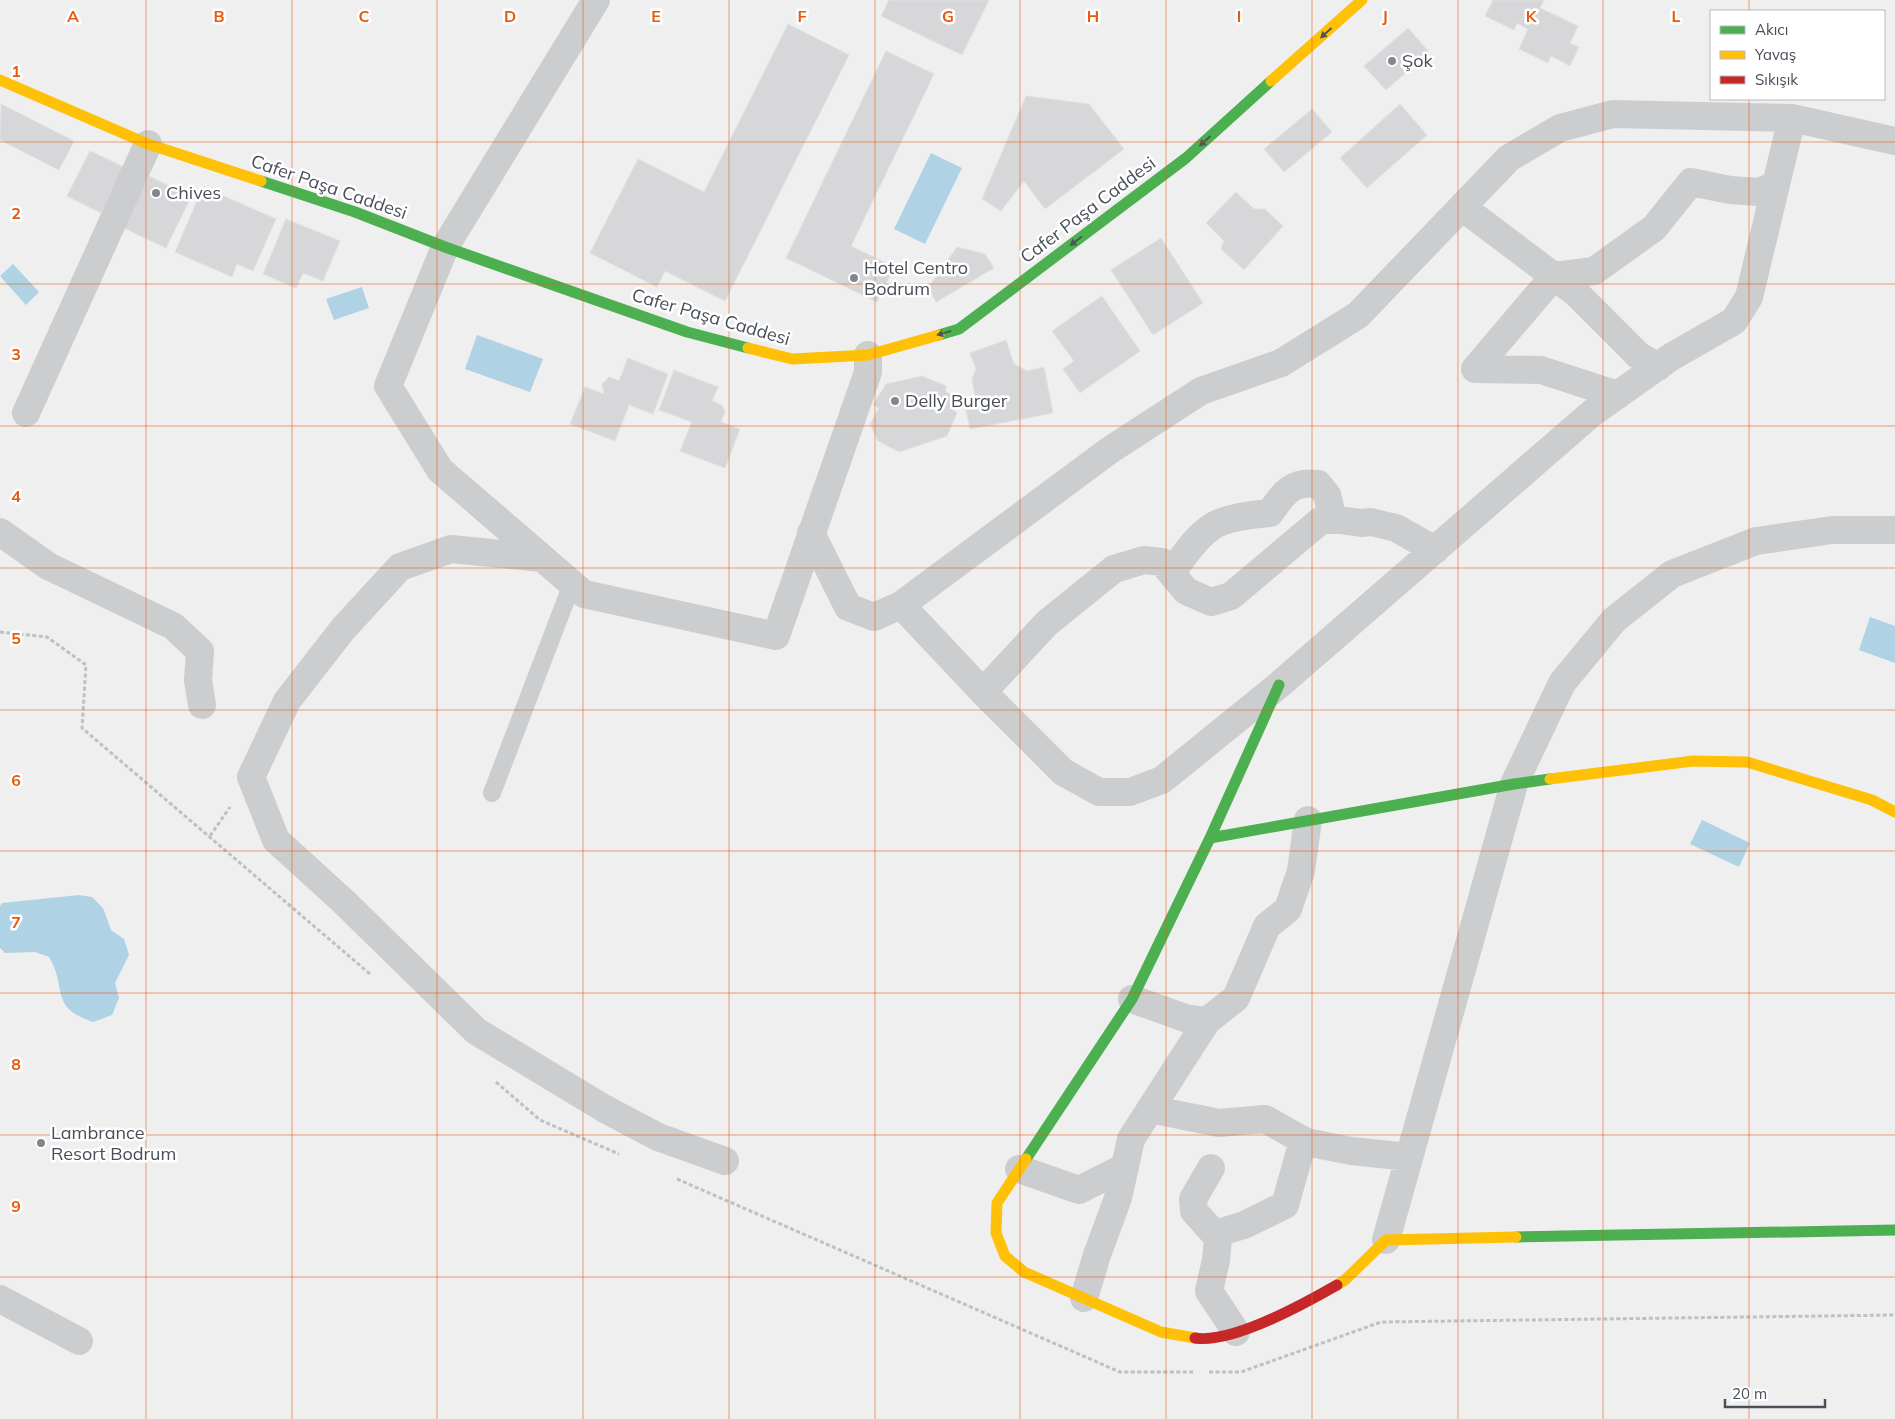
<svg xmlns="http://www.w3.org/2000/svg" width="1895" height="1419" font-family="Mulish,sans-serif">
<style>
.water{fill:#afd2e5}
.building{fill:#d7d7d9;stroke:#e0e1e2}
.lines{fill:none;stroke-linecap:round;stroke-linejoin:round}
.path{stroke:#b9c3c1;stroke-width:3;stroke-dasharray:4 2.5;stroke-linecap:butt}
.lane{stroke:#cbcdcf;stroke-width:18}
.street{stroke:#cbcdcf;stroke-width:28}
.fast{stroke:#4caf50;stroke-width:11}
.slow{stroke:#ffc107;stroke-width:11}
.jam{stroke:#c62828;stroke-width:11}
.oneway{fill:#485958}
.grid{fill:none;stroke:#e8590c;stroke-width:1;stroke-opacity:0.55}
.poi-dot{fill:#82878e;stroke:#fff;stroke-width:2}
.labels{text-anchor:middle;stroke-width:5;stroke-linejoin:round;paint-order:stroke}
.poi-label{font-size:18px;fill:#484f59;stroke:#fff;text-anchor:start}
.street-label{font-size:18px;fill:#484f59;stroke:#fff}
.grid-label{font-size:16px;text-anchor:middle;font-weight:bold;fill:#e8590c;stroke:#fff;stroke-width:5;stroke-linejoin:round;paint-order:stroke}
</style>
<rect width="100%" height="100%" fill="#efefef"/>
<path class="water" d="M931 153 962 168 925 244 894 229Z
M13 264 39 292 26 305 0 276Z
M362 287 369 308 334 320 326 299Z
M477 335 543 359 530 392 465 369Z
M1870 617 1895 626V663L1859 650Z
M1702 820 1750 843 1739 867 1690 844Z
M79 895 92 897 103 908 111 930 124 939 129 955 115 983 119 998 112 1015 93 1022C48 1007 68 988 49 957L35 952 5 953 0 948V906L2 903Z"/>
<path class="building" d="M889 0H989L962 55 881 16Z
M1493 0H1544L1540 8 1578 26 1570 43 1579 47 1570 66 1551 56 1548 63 1519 49 1528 29 1517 23 1514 30 1485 16Z
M788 24 849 55 725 301 665 271 657 287 590 253 638 159 704 192Z
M1408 28 1429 52 1386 90 1364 66Z
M886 51 934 74 851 246 894 267 877 302 786 258Z
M1026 96 1089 104 1124 149 1045 209 1024 181 1001 211 982 199Z
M1 104 74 141 59 170 0 140Z
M1400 104 1427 135 1367 188 1340 158Z
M1312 109 1332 132 1284 172 1264 149Z
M90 151 124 167 101 213 67 196Z
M149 176 191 197 166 248 124 228Z
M203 187 276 219 253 271 237 264 232 277 175 252Z
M1236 192 1254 209H1265L1283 226 1244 270 1221 249 1224 241 1206 223Z
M286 219 340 241 323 281 303 273 296 288 263 274Z
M1161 238 1203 303 1153 335 1111 270Z
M957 247 985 254 994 268 936 302 928 288Z
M1102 296 1140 351 1080 393 1063 369 1074 361 1052 331Z
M1006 340 1014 364 1027 371 1044 367 1053 413 970 429 964 400 975 397 972 379 976 369 970 353Z
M628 358 668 374 653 414 629 405 615 441 570 424 585 387 604 394 602 384 609 377 619 381Z
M674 370 718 387 712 401 722 405 725 412 721 422 740 429 725 468 680 451 692 422 659 410Z
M922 376 946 386V392L957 397 952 409 957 413 947 436 899 452 878 441 870 424 879 408 873 405 886 384Z"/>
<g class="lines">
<path class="path" d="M0 632 47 637 86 665 82 728 370 974
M210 836 230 807
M496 1082 540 1120 619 1154
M677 1179 1120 1372H1193
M1209 1372H1241L1381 1322 1895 1315"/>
<path class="lane" d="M492 793 572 584"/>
<path class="street" d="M596 0 445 247 388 386 440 470 584 594 776 636 868 372V355
M1462 207 1576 293 1638 355 1658 367
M1618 395 1541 370 1475 369 1554 276 1594 271 1654 228 1691 182 1730 190 1759 192 1776 185
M26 413 148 144
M0 532 48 566 173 626 200 651 198 680 202 705
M811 533 848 607 874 617 901 605 1110 450 1201 391 1281 363 1358 315 1509 158 1560 128 1613 114 1792 118 1895 141
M542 558 451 549 400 567 343 629 287 701 251 777 276 840 344 902 476 1031 605 1109 658 1137 725 1161
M1171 573C1183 558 1194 539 1210 528 1223 518 1254 514 1270 513 1284 493 1291 481 1318 484L1327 495 1333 519
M901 605 983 692 1063 772 1099 792H1130L1162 780 1279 685 1592 413 1671 357 1734 321 1749 297 1792 118
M983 692 1047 623 1114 569 1144 560 1162 562 1186 591 1211 602 1231 596 1320 521 1333 519 1361 523 1371 522 1396 528 1435 550
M1132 999 1185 1018 1207 1021
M1150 1109 1219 1123 1265 1119 1306 1142 1351 1151 1409 1157
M1211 1168 1193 1199 1194 1211 1218 1238 1216 1260 1209 1291 1236 1332
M1019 1169 1079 1190 1125 1167
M1215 1234 1244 1225 1285 1205 1303 1141
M1386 1240 1514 784 1562 683 1614 620 1672 574 1756 541 1832 530H1895
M1084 1298 1097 1255 1118 1198 1131 1139 1207 1021 1236 998 1267 926 1288 909 1301 871 1308 820
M0 1299 79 1341"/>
<path class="fast" d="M261 181 355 212 445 247 687 332 748 348
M939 335 959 329 1186 158 1271 81
M1279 685 1210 838 1514 784 1550 779
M1026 1159 1132 999 1210 838
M1516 1237 1895 1230"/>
<path class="slow" d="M0 80 148 144 261 181
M1271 81 1362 0
M748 348 792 359 868 355 939 335
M1550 779 1693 761 1747 762 1872 800 1895 812
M1026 1159 997 1203 996 1233 1005 1256 1024 1272 1161 1332 1195 1338
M1337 1285 1345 1280 1386 1240 1516 1237"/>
<path class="jam" d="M1195 1338C1232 1344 1304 1304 1337 1285"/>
</g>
<defs><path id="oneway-solid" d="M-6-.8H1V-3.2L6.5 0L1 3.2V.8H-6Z" transform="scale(1.25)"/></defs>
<g class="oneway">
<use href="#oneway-solid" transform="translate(1326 33) rotate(138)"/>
<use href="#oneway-solid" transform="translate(1205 141) rotate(138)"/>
<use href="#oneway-solid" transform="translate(1076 241) rotate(143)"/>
<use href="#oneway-solid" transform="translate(944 333) rotate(164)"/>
</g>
<path class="grid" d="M146 0V1419M292 0V1419M437 0V1419M583 0V1419M729 0V1419M875 0V1419M1020 0V1419M1166 0V1419M1312 0V1419M1458 0V1419M1603 0V1419M1749 0V11M1749 99V1419M0 142H1895M0 284H1895M0 426H1895M0 568H1895M0 710H1895M0 851H1895M0 993H1895M0 1135H1895M0 1277H1895"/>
<g class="poi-dot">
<circle cx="1392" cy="61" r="5"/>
<circle cx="156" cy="193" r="5"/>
<circle cx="854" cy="278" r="5"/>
<circle cx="895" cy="401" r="5"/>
<circle cx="41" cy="1143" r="5"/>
</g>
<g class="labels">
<g class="poi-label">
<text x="1402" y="67">Şok</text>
<text x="166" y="199">Chives</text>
<text x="864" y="274">Hotel Centro<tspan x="864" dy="21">Bodrum</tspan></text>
<text x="905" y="407">Delly Burger</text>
<text x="51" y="1139">Lambrance<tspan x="51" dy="21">Resort Bodrum</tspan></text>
</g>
<g class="street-label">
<text transform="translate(329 187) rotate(19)" y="6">Cafer Paşa Caddesi</text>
<text transform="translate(1088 210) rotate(-37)" y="6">Cafer Paşa Caddesi</text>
<text transform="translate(711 317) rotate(16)" y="6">Cafer Paşa Caddesi</text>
</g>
</g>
<g class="grid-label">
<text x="73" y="22">A</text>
<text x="219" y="22">B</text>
<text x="364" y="22">C</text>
<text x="510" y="22">D</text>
<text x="656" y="22">E</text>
<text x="802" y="22">F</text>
<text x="948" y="22">G</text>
<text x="1093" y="22">H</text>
<text x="1239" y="22">I</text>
<text x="1385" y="22">J</text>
<text x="1531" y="22">K</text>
<text x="1676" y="22">L</text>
<text x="16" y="77">1</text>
<text x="16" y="219">2</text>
<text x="16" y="360">3</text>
<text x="16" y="502">4</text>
<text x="16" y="644">5</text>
<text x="16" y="786">6</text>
<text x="16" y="928">7</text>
<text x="16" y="1070">8</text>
<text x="16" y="1212">9</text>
</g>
<rect x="1710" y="10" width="175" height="90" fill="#ffffff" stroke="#b6b9bd"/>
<rect x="1720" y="26" width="25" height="8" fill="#4caf50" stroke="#b6b9bd"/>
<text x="1755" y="35" font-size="15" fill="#484f59">Akıcı</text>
<rect x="1720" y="51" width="25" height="8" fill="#ffc107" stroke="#b6b9bd"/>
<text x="1755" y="60" font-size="15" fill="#484f59">Yavaş</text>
<rect x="1720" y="76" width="25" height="8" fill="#c62828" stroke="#b6b9bd"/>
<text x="1755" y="85" font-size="15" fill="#484f59">Sıkışık</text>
<path d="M1725 1399v8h100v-8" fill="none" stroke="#484f59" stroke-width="2.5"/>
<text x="1732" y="1399" font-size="15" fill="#484f59" stroke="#ffffff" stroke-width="4" paint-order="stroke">20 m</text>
</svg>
